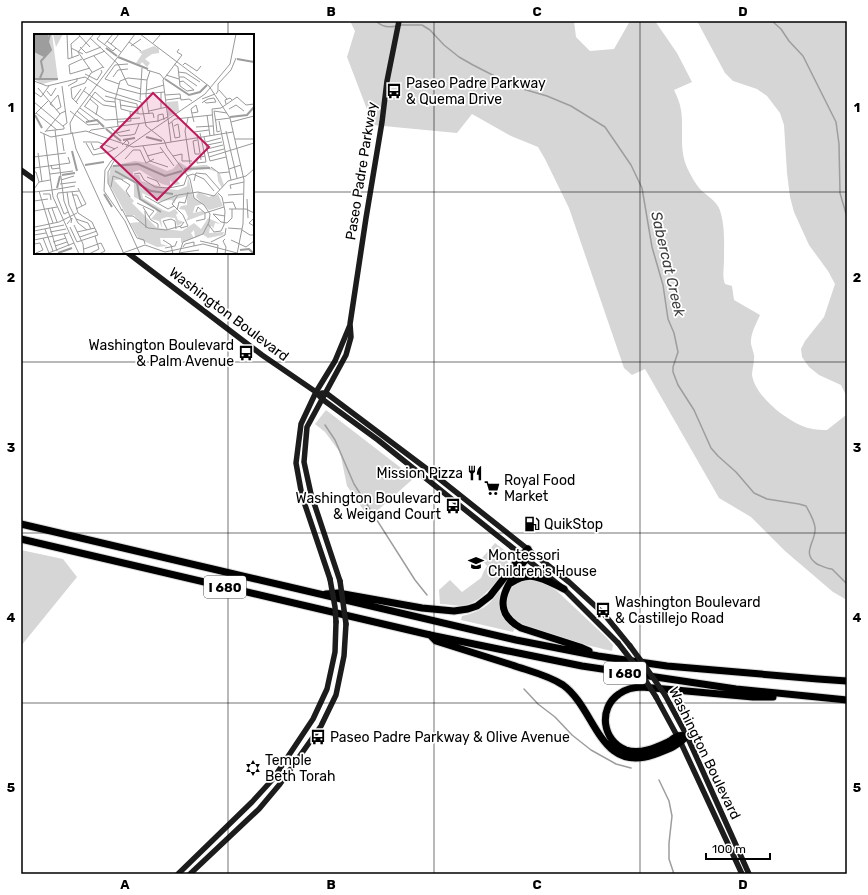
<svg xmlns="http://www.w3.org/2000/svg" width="868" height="895" font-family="Rubik,sans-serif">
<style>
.green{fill:#d6d6d6}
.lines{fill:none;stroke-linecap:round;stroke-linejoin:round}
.stream{stroke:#9d9d9d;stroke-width:1.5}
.highway-casing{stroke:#dbdbdb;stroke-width:9}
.secondary{stroke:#1c1c1c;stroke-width:5.5}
.highway{stroke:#000;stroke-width:7}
.secondary-bridge{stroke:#1c1c1c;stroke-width:5.5}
.grid{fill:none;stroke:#000;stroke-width:1;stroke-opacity:0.55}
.labels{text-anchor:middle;stroke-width:3.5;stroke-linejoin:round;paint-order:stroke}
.shield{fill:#fff;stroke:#4c4c4c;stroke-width:1}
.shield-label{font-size:13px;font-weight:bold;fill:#000}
.poi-label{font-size:14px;fill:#000;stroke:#fff;text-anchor:start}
.street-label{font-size:14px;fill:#000;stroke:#fff}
.water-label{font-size:15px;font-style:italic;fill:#3e3e3e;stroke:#fff}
.inset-river{fill:none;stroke:#9d9d9d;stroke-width:2}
.inset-road{fill:none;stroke:#999;stroke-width:1}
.view{fill:#c2185b;fill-opacity:0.15;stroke:#c2185b;stroke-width:2}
.inset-edge{fill:none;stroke:#000;stroke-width:2}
.neatline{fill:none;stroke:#000;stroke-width:1.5}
.grid-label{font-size:13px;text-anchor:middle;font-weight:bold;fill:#000}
</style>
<rect width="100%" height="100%" fill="#fff"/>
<path class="green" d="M350 21H574L576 37 590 51 614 49 630 21H655L677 53 692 82 674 90C677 96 680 103 681 110 684 129 679 146 686 165 690 174 695 184 702 191 710 198 719 203 721 214 725 228 724 245 724 260 724 268 722 276 725 284L732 286 734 300 760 315C756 324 750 335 751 344 752 349 755 355 754 359 754 364 752 370 752 375 755 395 782 417 800 425 808 429 817 430 827 430L846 415 847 412V600L833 592 785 551 751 517 719 498 645 369 632 375 624 368 569 208 545 159 538 147 511 136 472 114 457 133 373 125 347 57 355 31Z
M697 21H847V397L841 385 819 375 809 367 802 357 801 349 805 341 824 317 835 284 828 271 809 245 794 212 790 197 787 173 784 125 780 113 767 96 757 89 733 81 725 73Z
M326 410 414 478 369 518 347 486 341 457 339 451 325 432 315 424Z
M495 543 508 553 510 558C505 574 482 602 466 605 458 607 448 604 440 604L439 590 450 580 462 592 481 578 484 571 487 566 482 560V558Z
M21 550 63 559 77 577 21 646Z
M528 579 543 581 558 592 606 637 613 645 612 651C595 647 523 631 514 621 508 615 505 607 507 599 509 587 518 581 528 579Z
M499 591 500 593 501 607 515 628 513 632 461 620 462 616C479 612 490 606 499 591Z"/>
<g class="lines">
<path class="stream" d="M376 21C382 27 388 28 396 26
M772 21 781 29 789 41 803 56 836 122 839 144 840 193 847 217
M400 25H422L430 30 444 45 459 57 473 65 516 87 547 96 571 106 605 127 631 165 642 188 652 247 663 285 668 319 674 333 678 352 673 367V372L678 385 694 410 711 448 718 456 736 472 754 493 767 499 799 504 806 506C810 513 814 520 815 527 817 541 800 553 817 564 822 566 827 569 832 569L847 584
M325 425 335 440 354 484 415 580 427 595
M524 689 538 704 555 717 572 735 591 750 616 764 631 768
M659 780 669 801 672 816 669 843V859L674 874"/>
<defs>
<path id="highway" d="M21 524 516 640 598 656 667 666 818 679 847 681
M21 539 430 635 582 666 736 689 847 700
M526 559C510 581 486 609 521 628L580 647 589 651
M511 583C531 569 545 580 564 589
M326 594 338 593 422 608 454 611 468 609 477 606 490 596 522 555 528 549
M430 635 436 641C462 649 487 657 512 665 529 671 548 675 563 685 596 709 599 773 653 755 666 750 677 747 687 736
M687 736C684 736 680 735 678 736 675 737 672 739 670 741 657 747 641 755 626 750 602 741 598 708 619 694 626 689 634 687 642 687L753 697H773"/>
</defs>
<use href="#highway" class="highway-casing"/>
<path class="secondary" d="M21 170 35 180
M128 253 262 355 316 392 322 399 378 440 564 589 618 643
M322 393H326L427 469 569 582 604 614 630 646
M330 579 302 496 296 463 301 424 316 392 335 361 350 325
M340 581 311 494 304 462 307 427 346 355 351 337 350 324 366 218 382 122 387 81 399 21
M665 695 687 736 749 874
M656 697 681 743 742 874
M178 874 252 802 273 779 313 719 327 689 335 652 336 622
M190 874 259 809 280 784 321 726 336 695 344 656 346 624"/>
<use href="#highway" class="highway"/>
<path class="secondary-bridge" d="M330 579 335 607 336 622
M340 581 346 624
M618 643 639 670 656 697
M630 646 647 669 665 695"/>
</g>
<path class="grid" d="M228 21V35M434 21V874M640 21V874M21 192H35M253 192H847M228 253V874M21 362H847M21 533H847M21 703H847"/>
<defs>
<symbol id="bus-bare" viewBox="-9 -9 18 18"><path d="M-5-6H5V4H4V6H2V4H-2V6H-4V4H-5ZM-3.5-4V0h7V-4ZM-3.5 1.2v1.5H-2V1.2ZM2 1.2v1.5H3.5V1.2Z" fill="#000" stroke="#fff" stroke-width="2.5" paint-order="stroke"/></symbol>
<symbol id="restaurant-bare" viewBox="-9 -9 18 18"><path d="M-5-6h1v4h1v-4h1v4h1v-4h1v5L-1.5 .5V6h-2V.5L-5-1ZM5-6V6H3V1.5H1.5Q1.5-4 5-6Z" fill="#000" stroke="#fff" stroke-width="2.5" paint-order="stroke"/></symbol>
<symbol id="supermarket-bare" viewBox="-9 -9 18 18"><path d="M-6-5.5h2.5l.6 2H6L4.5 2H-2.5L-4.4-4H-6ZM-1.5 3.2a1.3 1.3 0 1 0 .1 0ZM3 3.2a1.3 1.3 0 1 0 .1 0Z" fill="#000" stroke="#fff" stroke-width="2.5" paint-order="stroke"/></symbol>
<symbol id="fuel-bare" viewBox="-9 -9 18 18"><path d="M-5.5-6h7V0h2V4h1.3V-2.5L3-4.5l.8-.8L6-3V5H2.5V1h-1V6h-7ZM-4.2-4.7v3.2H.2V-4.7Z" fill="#000" stroke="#fff" stroke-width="2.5" paint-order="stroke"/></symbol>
<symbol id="school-bare" viewBox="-9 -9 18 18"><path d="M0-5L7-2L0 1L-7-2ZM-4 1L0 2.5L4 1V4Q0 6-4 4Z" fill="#000" stroke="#fff" stroke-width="2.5" paint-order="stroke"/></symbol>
<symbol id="synagogue-bare" viewBox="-9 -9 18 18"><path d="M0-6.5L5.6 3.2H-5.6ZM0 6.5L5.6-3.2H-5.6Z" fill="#000" stroke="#fff" stroke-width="2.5" paint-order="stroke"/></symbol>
</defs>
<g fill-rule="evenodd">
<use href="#bus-bare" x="383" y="80" width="22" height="22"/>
<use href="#bus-bare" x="235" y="342" width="22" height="22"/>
<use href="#restaurant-bare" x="464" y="462" width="22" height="22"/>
<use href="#supermarket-bare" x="481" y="477" width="22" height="22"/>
<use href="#bus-bare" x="442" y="495" width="22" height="22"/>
<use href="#fuel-bare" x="521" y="513" width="22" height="22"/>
<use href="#school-bare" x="465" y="552" width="22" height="22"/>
<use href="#bus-bare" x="592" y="599" width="22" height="22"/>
<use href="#bus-bare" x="307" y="726" width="22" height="22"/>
<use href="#synagogue-bare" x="242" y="757" width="22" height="22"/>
</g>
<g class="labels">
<g class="shield">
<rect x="204" y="576" width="42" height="22" rx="3"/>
<rect x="604" y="662" width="42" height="22" rx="3"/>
</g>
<g class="shield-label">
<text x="225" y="592">I 680</text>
<text x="625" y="678">I 680</text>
</g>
<g class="poi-label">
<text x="406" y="88">Paseo Padre Parkway<tspan x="406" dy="16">&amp; Quema Drive</tspan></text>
<text x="234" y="350" text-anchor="end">Washington Boulevard<tspan x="234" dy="16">&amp; Palm Avenue</tspan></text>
<text x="463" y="478" text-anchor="end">Mission Pizza</text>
<text x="504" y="485">Royal Food<tspan x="504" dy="16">Market</tspan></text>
<text x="441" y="503" text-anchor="end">Washington Boulevard<tspan x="441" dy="16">&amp; Weigand Court</tspan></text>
<text x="544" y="529">QuikStop</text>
<text x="488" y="560">Montessori<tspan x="488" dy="16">Children's House</tspan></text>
<text x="615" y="607">Washington Boulevard<tspan x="615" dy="16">&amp; Castillejo Road</tspan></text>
<text x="330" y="742">Paseo Padre Parkway &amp; Olive Avenue</text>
<text x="265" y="765">Temple<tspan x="265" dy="16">Beth Torah</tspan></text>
</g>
<g class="street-label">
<text transform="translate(361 171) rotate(-81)" y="5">Paseo Padre Parkway</text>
<text transform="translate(229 314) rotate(37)" y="5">Washington Boulevard</text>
<text transform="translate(705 753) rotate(64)" y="5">Washington Boulevard</text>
</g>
<g class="water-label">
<text transform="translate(668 264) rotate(77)" y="5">Sabercat Creek</text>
</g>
</g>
<g transform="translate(34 34)">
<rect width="220" height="220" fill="#fff"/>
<path d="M0 0H18L24 46 8 50 0 45ZM19 0H29L22 13 20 5ZM120 12 125 15V19L118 20 111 25 116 29 113 33 108 28 106 31 102 29 108 20 105 18ZM144 67 145 77 134 83 133 68ZM101 127 115 129 133 137 139 135 145 128 153 133 169 131H173L186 140 190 151 188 154 184 147 183 138 174 135 159 136 144 142 142 145 146 150 141 151 136 146V152L128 150 106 136 99 138V141H105L107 147 135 155 144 156 153 152 154 143 159 163 169 170 161 172 159 179 169 177 171 180 152 187 154 183 151 176 145 175 147 172 153 171V162L142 165 140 170 138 166 126 167 108 159 109 164 129 176 135 178 141 175 144 179 142 181 144 186 150 188 143 192 141 184 133 183 127 185 128 194 125 187 117 185 123 178 120 173 100 163V149L94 145 80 146 100 167 98 169 123 194 148 197 160 189 167 195 174 184 187 190 181 189 179 195 178 192 176 193 175 199 190 198 189 201 174 204 168 200 161 204 160 196 157 199 160 204 147 209V204H126L127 210 134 212 123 213 105 205 96 189 106 188 100 181 93 182 74 148 77 132ZM164 158 175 163 184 160 189 172 175 176 162 163Z" fill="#d6d6d6"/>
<path d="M0 0H14L16 16 10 23 0 18Z" fill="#9d9d9d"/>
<path class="inset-river" d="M72 14 83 22M84 23 114 35M203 25 220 28M6 44 9 37 7 27 17 16 14 8 16 0M1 45H24M131 45 155 61 166 58 173 51M1 81 8 94M196 83 213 81 220 73M52 88 63 86 70 93M72 95 87 107M112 103 128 107M89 106 101 104M38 117 43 137M51 131 70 128M79 132 104 130 131 142 148 137M150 135 176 134M81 137 117 157 139 160M28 141 41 139M103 149 106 165 127 178M23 154 26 142M70 160 78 173M206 216 215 215 220 220M24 219 38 214"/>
<path class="inset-road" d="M33 0 34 25 45 21M44 0 56 13M67 0 63 5 79 17 82 14M106 0 175 52 196 84 210 146 209 190 203 220M56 4 84 30 94 51 107 55M73 7 87 18M95 8 107 17M119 9 127 0M77 10 85 0M70 11 79 0M97 12 107 5M46 13 52 19 67 13M37 14 49 20M60 22 70 34M38 24 37 10 46 2M48 25 35 31 36 40 56 34M49 26 71 17M140 30 144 33 146 52 153 57 160 56M149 31 151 29 163 37 167 32M113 36 126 40 130 45M58 38 44 18 60 0M144 38 152 39 166 48M51 40 63 46 68 38 67 36M132 41 145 45M79 43 84 36 94 35M145 43H150L163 52M71 45 81 31 94 30M71 45 85 50M0 47 13 52 51 43 72 57 107 68 112 92 130 106 133 114 156 145 160 164 170 171 176 180 175 188 169 200 149 208 145 220M145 48 149 47 160 56M28 52 33 89 29 92M34 52 43 47V44M4 54 26 80M84 54 107 60 131 58M113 56 130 51M185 56 193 65M13 57 17 62 22 54M50 57 69 71 82 73M0 58 7 63 15 52M127 58V74M182 60 184 57V50L197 36 202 24M131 61 146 60 147 66 155 65 158 67M71 62 103 70 104 79M56 65 64 72 62 81M168 65 181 60M39 66 47 55M86 66 87 75 106 80 119 79 120 84M106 66 108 34M132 66 147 64M0 68 30 93V95L12 97M42 68 52 53M168 69 169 68 174 65 180 64 182 68 172 69 170 67M44 70 38 64 37 54 51 49 57 39 69 33M192 70 191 66 196 64 198 66M86 71 105 74M50 72 71 86M51 72 61 58 71 67 81 68M20 73 16 70 24 61 27 73 22 76M46 74 62 86M195 75 202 71 210 77M36 77 54 91 65 90M43 77 55 87M115 77 133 73M2 79 23 96M158 79 164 78 162 71 157 75 158 80 160 88M115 80 112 62 113 46 116 37M0 81 15 66M173 81 176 102M154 84 151 97 156 130M71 86 106 84M181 86 196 84M185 87 197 146M84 88 97 87 96 78M124 88V81L129 80 130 86M138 88 141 104 146 103 144 90 140 92M197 88 220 82M182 89 180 77 193 79M182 89 183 98 186 97M135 90 141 85 178 81M84 92 81 66 86 47 94 44 113 46M76 93 86 102 97 101 101 100 105 90M162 93 179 92M21 96 30 167 37 185M192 97 203 144M6 98 17 103 52 97 99 113 131 109M11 98 27 79 32 77M38 98 42 115 90 220M55 98 57 96 124 87 134 83M160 98 175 96M37 99 36 89 41 80 101 0M82 99 96 96M166 99 171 122 172 128 163 129V124L171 122M10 100 19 163 45 220M163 100 167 126M180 101 178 75 187 74 203 63 212 71 220 70M170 103 176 127 192 123M28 104 30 117M201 105H220M163 106 159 107 161 120H165M49 108H64L81 115M137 108 129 46 148 21 143 18 145 15M172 108 187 104M52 109 59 121 75 118 84 113M57 109 60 116 69 113M131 109 199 98M88 111 93 106 95 109 92 113M173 111 188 108M109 112 116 127 134 133M126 113 140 132M173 115 189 111M4 119 8 148M174 119 190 115M113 122 129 118M139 122 148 120V127H158M0 123 32 119M175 123 220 109M91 125 99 116H106L112 129 120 125M80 127 74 138V149L88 177M17 131 18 135 26 134M177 133 185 139 195 138M0 134 36 129 34 123M195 135 207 131M0 138H2L5 148M16 140 39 137M100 140 106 139 110 146 121 153 135 154 150 151 153 142M153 142 159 140 170 145 180 157M113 143 123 147 126 152M27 146 40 142M88 146 96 151 92 157 96 163M160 147 162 139 172 140 186 156M26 150 42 148M77 153 79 142 89 146M0 155 5 148 16 146M197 155 196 151 210 148M18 156 41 152M5 157 23 217M0 158 18 156M33 158 35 171 44 189 53 196M9 160H16L17 166M38 161H43L48 172M194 161 209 160M111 162 134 175 140 172M213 165 214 184M0 167 14 165M103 169 120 177 115 183M124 169 143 161M189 169 199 168 202 175M109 173 117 186 124 190V194M18 174 23 188M14 175 19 189M42 175 52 170 44 154M88 175 103 204 110 206 111 210M195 175H212L220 179M143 176 145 168 151 169 154 158M111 177 112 194M34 178 30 180 23 162 24 159 45 157M162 178 164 173 171 179M171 179 190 173M0 180V177L23 173M92 182H99L114 194 132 196 147 192 150 188M191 182 179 180 187 188 193 189 198 184V175M220 184 215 189 220 192M42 185 54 189 57 195M162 187 171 185V179M33 190 38 184 37 189M174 190 180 198 187 197 190 191 191 177 188 163 184 159M40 191 49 210 50 220M146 192 147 194 154 192 149 181 138 170 144 161 164 158 180 162 194 147 212 142 220 135M1 193 25 188 43 179M36 193 43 208 64 201 58 188 44 179 38 158M194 194 208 195M11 195 19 217M133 195 129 187 137 185 141 187 142 195M208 196 216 201H220M0 197 30 191M16 198 32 195M43 198 61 194M30 200 35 212M0 201 12 199M46 203 63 197M9 204 15 219M191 205 189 207 192 213 191 220M0 206 34 199M129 206 137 211 139 220M197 206 212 213 220 207M166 207 184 211 183 220M19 208 32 204M177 208 191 201 192 194M0 210 6 209 9 216 2 219M21 212 33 208M149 213 151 210 160 208V212M131 214 141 212 143 207M50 215 67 209 71 217 65 220M145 219 165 216M12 220 40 209M55 220 65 215 61 202M86 220 111 211 131 218 169 210 203 219M106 220 91 187 70 157 71 136 77 127 96 111 171 60 196 30 202 0"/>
<path class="view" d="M119 59 175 113 123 166 67 113Z"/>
<rect width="220" height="220" class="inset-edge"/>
</g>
<rect width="868" height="895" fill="none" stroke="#ffffff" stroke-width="44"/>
<path d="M706 853v6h64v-6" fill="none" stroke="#000000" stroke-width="2"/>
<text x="712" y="853" font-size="12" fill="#000000" stroke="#ffffff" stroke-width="3" paint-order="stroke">100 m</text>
<rect x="22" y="22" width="824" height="851" class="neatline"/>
<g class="grid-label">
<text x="125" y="16">A</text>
<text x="331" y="16">B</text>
<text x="537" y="16">C</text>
<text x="743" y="16">D</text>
<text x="11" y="112">1</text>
<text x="857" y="112">1</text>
<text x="11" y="282">2</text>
<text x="857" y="282">2</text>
<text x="11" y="452">3</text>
<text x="857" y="452">3</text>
<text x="11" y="622">4</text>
<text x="857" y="622">4</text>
<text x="11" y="792">5</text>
<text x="857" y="792">5</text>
<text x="125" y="889">A</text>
<text x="331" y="889">B</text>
<text x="537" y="889">C</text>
<text x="743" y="889">D</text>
</g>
</svg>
